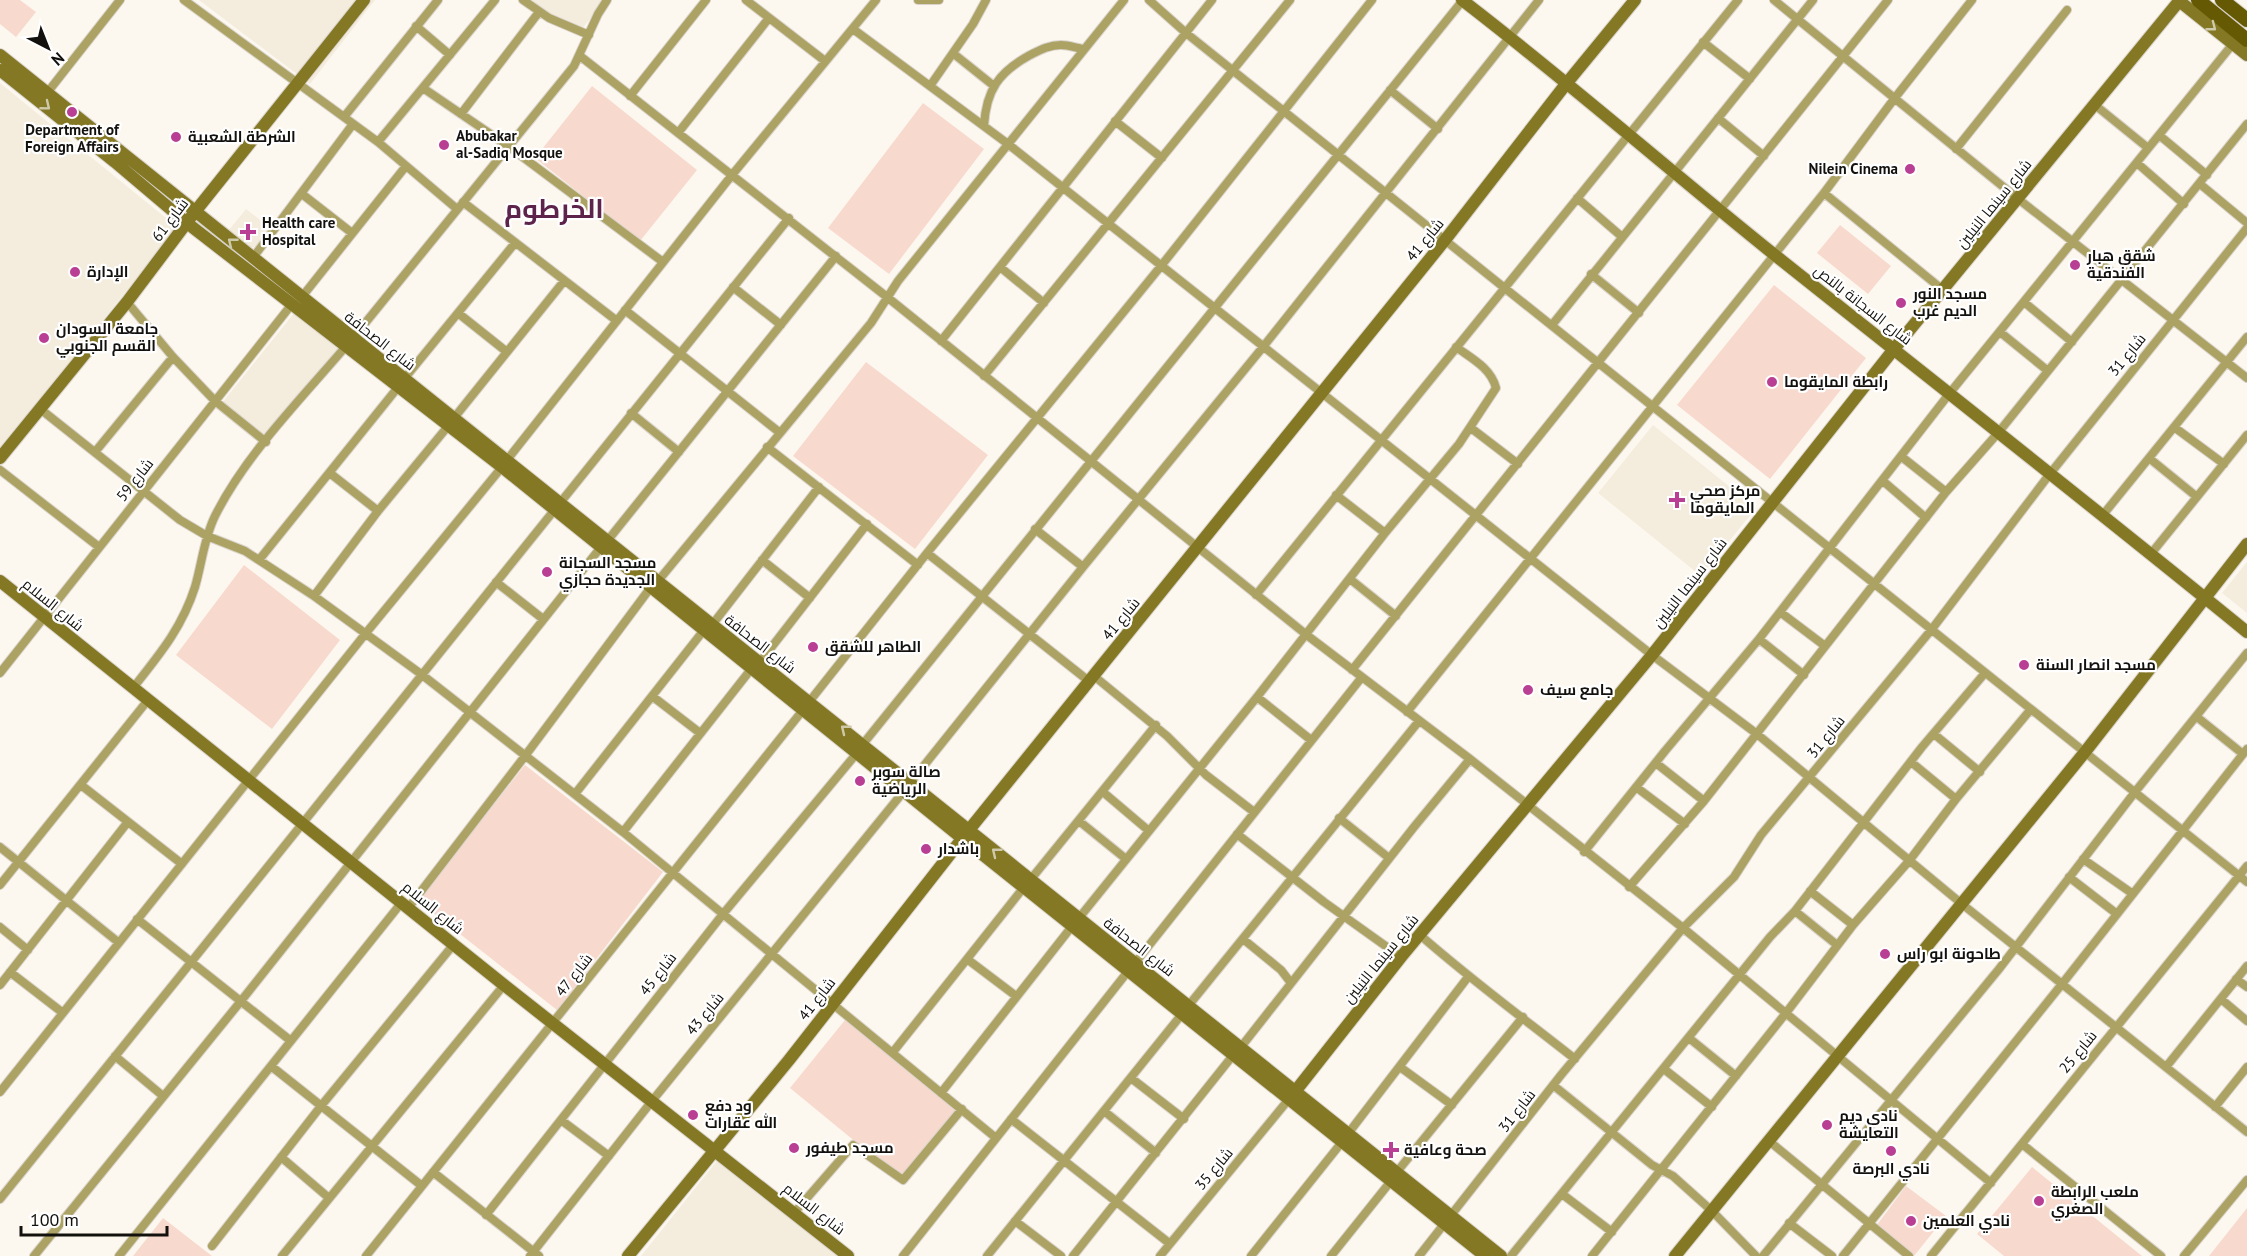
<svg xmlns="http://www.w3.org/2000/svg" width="2247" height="1256" font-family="'PT Sans',Cairo,sans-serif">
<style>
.built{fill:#f4ecdd}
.green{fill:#f8d9ce}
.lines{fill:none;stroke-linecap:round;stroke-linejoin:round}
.street-casing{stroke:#d8d3cb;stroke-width:10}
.secondary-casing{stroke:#d8d3cb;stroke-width:14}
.primary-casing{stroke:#d8d3cb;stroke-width:16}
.street{stroke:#aca263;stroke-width:8}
.secondary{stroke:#847825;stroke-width:12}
.primary{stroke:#655a03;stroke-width:14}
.oneway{stroke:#cec9a8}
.poi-dot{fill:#b83f94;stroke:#fff;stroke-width:2}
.labels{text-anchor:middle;stroke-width:4.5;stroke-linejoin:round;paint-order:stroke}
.poi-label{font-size:15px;font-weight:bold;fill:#13110e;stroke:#fff;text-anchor:start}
.street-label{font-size:15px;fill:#13110e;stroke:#fff}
.town-label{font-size:27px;font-weight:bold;fill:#5e234b;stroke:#fff}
</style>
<rect width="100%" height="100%" fill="#fdf8ef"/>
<path class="built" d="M199 0H375L310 84Z
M532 0H605L577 35Z
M0 83 177 227 0 449Z
M246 209 272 229 258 248 251 247 243 252 224 236Z
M295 312 341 349 266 438 222 403Z
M1653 425 1756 508 1701 576 1598 493Z
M2247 562V613L2222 593Z
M720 1157 842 1256H641Z"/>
<path class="green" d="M0 0H20L36 12 16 37 0 24Z
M592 86 697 170 640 241 535 158Z
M923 103 984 149 889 274 828 228Z
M1840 225 1891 266 1868 294 1817 253Z
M1774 285 1866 358 1770 479 1677 405Z
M866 362 988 455 915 549 793 456Z
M244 565 340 640 272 729 176 655Z
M525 765 663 872 557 1010 418 901Z
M845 1020 957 1112 902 1180 790 1088Z
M2032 1167 2142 1256H2004L1977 1234Z
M1906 1186 1946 1216 1914 1256H1911L1876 1226Z
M2247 1208V1256H2209Z
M163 1218 212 1256H133Z"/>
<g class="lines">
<defs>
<path id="street" d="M184 0 378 142 457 209
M523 0 549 18 589 35
M746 0 825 61
M918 0H939
M1149 0 1186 33 2247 882
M1774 0 2017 198 2247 378
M416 26 450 55
M853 29 1008 144 1652 655 1757 734 1962 904 2247 1132
M1703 42 1750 79
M954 54 994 86
M580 56 887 297 1308 636 1470 759 1683 928 1991 1183
M930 86 973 24 986 0
M423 88 508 146 663 262
M1390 90 1438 129
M47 93 120 0
M630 96 706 0
M2095 105 2148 148
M461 114 539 12
M344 117 438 0
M1718 118 1764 156
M1115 121 1162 158
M984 126C986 90 999 72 1030 55 1040 50 1049 45 1061 45 1068 45 1077 48 1084 49
M678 133 769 18
M2159 135 2207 175
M378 142 495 0
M1956 149 2067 10
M2137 163 2184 204
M2200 184 2247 223
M1824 193 1943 290
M302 194 352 233
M1577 198 1621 236
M463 202 617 321
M252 259 353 124
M1000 267 1044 303
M1591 274 1639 313
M733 287 781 325
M301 298 406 166
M127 302 173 357 215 401 266 442
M2024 302 2072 342
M625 310 779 432
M458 313 507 352
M1552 325 1813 0
M2000 332 2048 371
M353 338 574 66 598 14 607 0
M941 341 1212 0
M984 376 1290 0
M404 379 515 243
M39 408 180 520 207 536 245 551 314 596 421 674 623 832 996 1138
M631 413 679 452
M454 418 564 281
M2174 427 2224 464
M1471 428 1518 464
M767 447 918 565
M95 452 173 357
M1902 457 1946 492
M2149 458 2197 497
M507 460 732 175 876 0
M0 470 99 547
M331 474 378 511
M1883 481 1926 518
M1336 495 1385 533
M2102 516 2247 337
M1035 529 1083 567
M608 540 836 256
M927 553 1090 682
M2150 555 2247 435
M259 560 399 386
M762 560 810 598
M1350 579 1396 616
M658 581 871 323 898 281 1124 0
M496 582 543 619
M1256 595 1738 0
M314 596 378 511 449 425
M1780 612 1825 646
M712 625 819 487
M1759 639 1804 675
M760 662 867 524
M1352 670 1888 0
M0 673 292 304
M1094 676 1167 736 1206 775 1254 812
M133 688C159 655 182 628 195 587 202 563 204 538 215 516 246 454 302 398 347 345
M652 696 700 733
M1257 697 1311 740
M809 702 927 553 1161 266 1372 0
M1407 712 1824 193 1894 99 1972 0
M2197 717 2243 754
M1934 734 1980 772
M863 744 1463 0
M1911 762 1956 799
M1656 763 1704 801
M910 783 1083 567 1263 347 1539 0
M81 785 182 864
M1636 787 1685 824
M1103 792 1149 831
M575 794 704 630
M1339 818 1389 858
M1079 821 1126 859
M623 832 752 668
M1237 834 1324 902 1401 957
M0 847 118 942
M1584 852 1665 751 1759 639 1949 394 2236 40
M2083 859 2133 894
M2069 877 2117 914
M1031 879 1156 725
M0 885 148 700
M1629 887 1704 801 1946 492 1998 433 2247 124
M1810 891 1853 925
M409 907 525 756 651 587
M1795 911 1837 945
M1079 918 1257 697 1385 533 1459 444 1496 388C1491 368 1471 358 1456 347
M137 919 291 1041
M0 927 28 950
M1420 935C1470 979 1523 1018 1575 1059
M1243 939 1281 970 1291 983
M1135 963 1362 677
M10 972 63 1013
M2236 979 2247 987
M0 985 127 823
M1016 996 967 959 1024 887
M2221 999 2247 1021
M1189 1005 1419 721
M1689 1038 1736 1076
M1241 1047 1414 827 1470 759
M893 1052 967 959
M115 1056 163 1096
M271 1066 422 1186
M1400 1067 1452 1105
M2166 1067 2247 966
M1664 1069 1712 1107
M1131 1078 1184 1119
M1553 1085 1652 1165 1673 1176 1712 1211 1756 1256
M0 1092 366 633 502 467
M941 1093 1073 925
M2215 1107 2247 1067
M1104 1111 1156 1153
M1011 1119 1169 1243
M561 1120 609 1156
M1347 1135 1468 977
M1769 1141 1909 1256
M2022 1144 2161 1256
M281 1157 329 1198
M433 1172 539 1256
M1396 1173 1523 1017
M1562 1194 1612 1232
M0 1199C264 873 525 545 789 218
M794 1213 853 1145 903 1180 962 1109
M486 1215 723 914 857 753
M1015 1221 1061 1256
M1789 1223 1832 1256
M212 1246 321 1106 454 944
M34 1256 241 1001 601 547
M119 1256 402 902
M282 1256 504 985
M366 1256 803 710
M530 1256 652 1101 904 791
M903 1256 1129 970
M987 1256 1182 1014
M1073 1256 1234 1054
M1160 1256 1289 1099
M1251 1256 1342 1142
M1331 1256 1391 1181
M1419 1256 1561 1075 1683 928 1734 877 1761 835 1932 629 2049 475 2247 228
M1511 1256 1770 937 1795 911 1922 747 1985 673
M1592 1256 1786 1013 1853 925 1909 861 1956 799 2031 709
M1763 1256 1999 969 2135 792 2247 653
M1843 1256 2062 984 2247 749
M1931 1256 2247 866
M2184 1256 2247 1180"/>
<path id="secondary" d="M1462 0C1569 82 1670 171 1776 256 1933 381 2091 505 2247 632
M2178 0 2247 55
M0 55 1501 1256
M0 70 115 162 187 223 502 467 957 834 1485 1256
M0 458 127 302 194 213 364 0
M0 581 504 985 848 1256
M1290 1098 1401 957 1652 655 1894 349 2180 0
M628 1256 789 1060 969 830 1445 240 1566 84 1635 0
M1675 1256 2085 752 2247 544"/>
<path id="primary" d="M2198 0 2247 40
M2222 0 2247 20"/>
</defs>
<use href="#street" class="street-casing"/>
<use href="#secondary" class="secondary-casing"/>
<use href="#primary" class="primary-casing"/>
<use href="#street" class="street"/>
<use href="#secondary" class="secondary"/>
<use href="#primary" class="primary"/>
</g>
<defs><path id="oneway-chevron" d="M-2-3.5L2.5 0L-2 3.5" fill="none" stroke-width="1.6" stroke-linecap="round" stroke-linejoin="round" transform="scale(1.5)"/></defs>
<g class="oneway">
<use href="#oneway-chevron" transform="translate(2212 27) rotate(38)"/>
<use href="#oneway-chevron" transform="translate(46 106) rotate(39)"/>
<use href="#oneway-chevron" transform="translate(232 242) rotate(-141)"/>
<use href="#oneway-chevron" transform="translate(845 729) rotate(-141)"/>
<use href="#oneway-chevron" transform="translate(996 852) rotate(-141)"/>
</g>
<g class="poi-dot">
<circle cx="72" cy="112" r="6"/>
<circle cx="176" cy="137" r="6"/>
<circle cx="444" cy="145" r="6"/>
<circle cx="1910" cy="169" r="6"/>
<path d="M245 223h6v6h6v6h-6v6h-6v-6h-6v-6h6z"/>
<circle cx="2075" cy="265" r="6"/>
<circle cx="75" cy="272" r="6"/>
<circle cx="1901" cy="303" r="6"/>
<circle cx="44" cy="338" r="6"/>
<circle cx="1772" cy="382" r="6"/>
<path d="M1674 491h6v6h6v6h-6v6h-6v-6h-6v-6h6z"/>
<circle cx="547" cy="572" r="6"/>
<circle cx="813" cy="647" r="6"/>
<circle cx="2024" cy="665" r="6"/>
<circle cx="1528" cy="690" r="6"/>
<circle cx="860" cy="781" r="6"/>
<circle cx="926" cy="849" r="6"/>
<circle cx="1885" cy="954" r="6"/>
<circle cx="693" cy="1115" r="6"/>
<circle cx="1827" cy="1125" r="6"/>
<circle cx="794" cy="1148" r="6"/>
<path d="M1388 1141h6v6h6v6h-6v6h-6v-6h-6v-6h6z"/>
<circle cx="1891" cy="1151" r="6"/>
<circle cx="2039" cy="1201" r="6"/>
<circle cx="1911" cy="1221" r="6"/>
</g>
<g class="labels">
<g class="poi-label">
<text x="72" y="135" text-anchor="middle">Department of<tspan x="72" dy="17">Foreign Affairs</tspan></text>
<text x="456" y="141">Abubakar<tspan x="456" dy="17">al-Sadiq Mosque</tspan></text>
<text x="188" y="142">الشرطة الشعبية</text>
<text x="1898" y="174" text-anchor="end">Nilein Cinema</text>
<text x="262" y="228">Health care<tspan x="262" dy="17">Hospital</tspan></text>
<text x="2087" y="261">شقق هبار<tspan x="2087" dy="17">الفندقية</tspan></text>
<text x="87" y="277">الإدارة</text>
<text x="1913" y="299">مسجد النور<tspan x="1913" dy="17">الديم غرب</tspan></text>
<text x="56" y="334">جامعة السودان<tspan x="56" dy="17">القسم الجنوبي</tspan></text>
<text x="1784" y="387">رابطة المايقوما</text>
<text x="1690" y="496">مركز صحي<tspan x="1690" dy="17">المايقوما</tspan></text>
<text x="559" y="568">مسجد السجانة<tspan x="559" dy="17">الجديدة حجازي</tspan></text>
<text x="825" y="652">الطاهر للشقق</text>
<text x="2036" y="670">مسجد انصار السنة</text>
<text x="1540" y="695">جامع سيف</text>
<text x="872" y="777">صالة سوبر<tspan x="872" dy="17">الرياضية</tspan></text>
<text x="938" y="854">باشدار</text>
<text x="1897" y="959">طاحونة ابو راس</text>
<text x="705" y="1111">ود دفع<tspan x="705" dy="17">الله عقارات</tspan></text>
<text x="1839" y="1121">نادى ديم<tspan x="1839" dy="17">التعايشة</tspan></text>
<text x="806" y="1153">مسجد طيفور</text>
<text x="1404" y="1155">صحة وعافية</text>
<text x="1891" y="1174" text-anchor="middle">نادي البرصة</text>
<text x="2051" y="1197">ملعب الرابطة<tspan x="2051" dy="17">الصغري</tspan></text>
<text x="1923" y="1226">نادي العلمين</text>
</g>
<g class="street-label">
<text transform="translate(1994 204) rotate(-51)" y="5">شارع سينما النيلين</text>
<text transform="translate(170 220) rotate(-53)" y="5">شارع 61</text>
<text transform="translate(1425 240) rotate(-51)" y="5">شارع 41</text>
<text transform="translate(1863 305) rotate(38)" y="5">شارع السجانة بالنص</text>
<text transform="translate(380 341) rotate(38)" y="5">شارع الصحافة</text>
<text transform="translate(2127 355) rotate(-51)" y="5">شارع 31</text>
<text transform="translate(135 480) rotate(-52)" y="5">شارع 59</text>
<text transform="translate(1690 583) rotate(-52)" y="5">شارع سينما النيلين</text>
<text transform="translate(53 605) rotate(39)" y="5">شارع السلام</text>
<text transform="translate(1121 619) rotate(-51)" y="5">شارع 41</text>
<text transform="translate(760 644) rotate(38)" y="5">شارع الصحافة</text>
<text transform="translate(1826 737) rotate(-51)" y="5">شارع 31</text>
<text transform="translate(433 908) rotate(39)" y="5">شارع السلام</text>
<text transform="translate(1139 947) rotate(38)" y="5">شارع الصحافة</text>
<text transform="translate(1381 959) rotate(-51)" y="5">شارع سينما النيلين</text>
<text transform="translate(658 974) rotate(-52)" y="5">شارع 45</text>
<text transform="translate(574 975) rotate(-52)" y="5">شارع 47</text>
<text transform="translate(817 999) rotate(-52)" y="5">شارع 41</text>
<text transform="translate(705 1014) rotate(-51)" y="5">شارع 43</text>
<text transform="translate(2078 1052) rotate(-51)" y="5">شارع 25</text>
<text transform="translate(1517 1111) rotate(-52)" y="5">شارع 31</text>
<text transform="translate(1214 1169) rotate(-50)" y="5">شارع 35</text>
<text transform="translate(814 1209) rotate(38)" y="5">شارع السلام</text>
</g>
<g class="town-label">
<text x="554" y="218">الخرطوم</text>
</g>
</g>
<g transform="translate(48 48) rotate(138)" stroke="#ffffff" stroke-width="4.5" paint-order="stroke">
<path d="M0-4.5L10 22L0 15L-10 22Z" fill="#13110e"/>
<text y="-9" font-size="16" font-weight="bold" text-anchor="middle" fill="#13110e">N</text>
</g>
<path d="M21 1226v9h146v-9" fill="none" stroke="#13110e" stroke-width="3"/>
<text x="30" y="1226" font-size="18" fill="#13110e" stroke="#ffffff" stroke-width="4.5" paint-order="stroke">100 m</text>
</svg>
